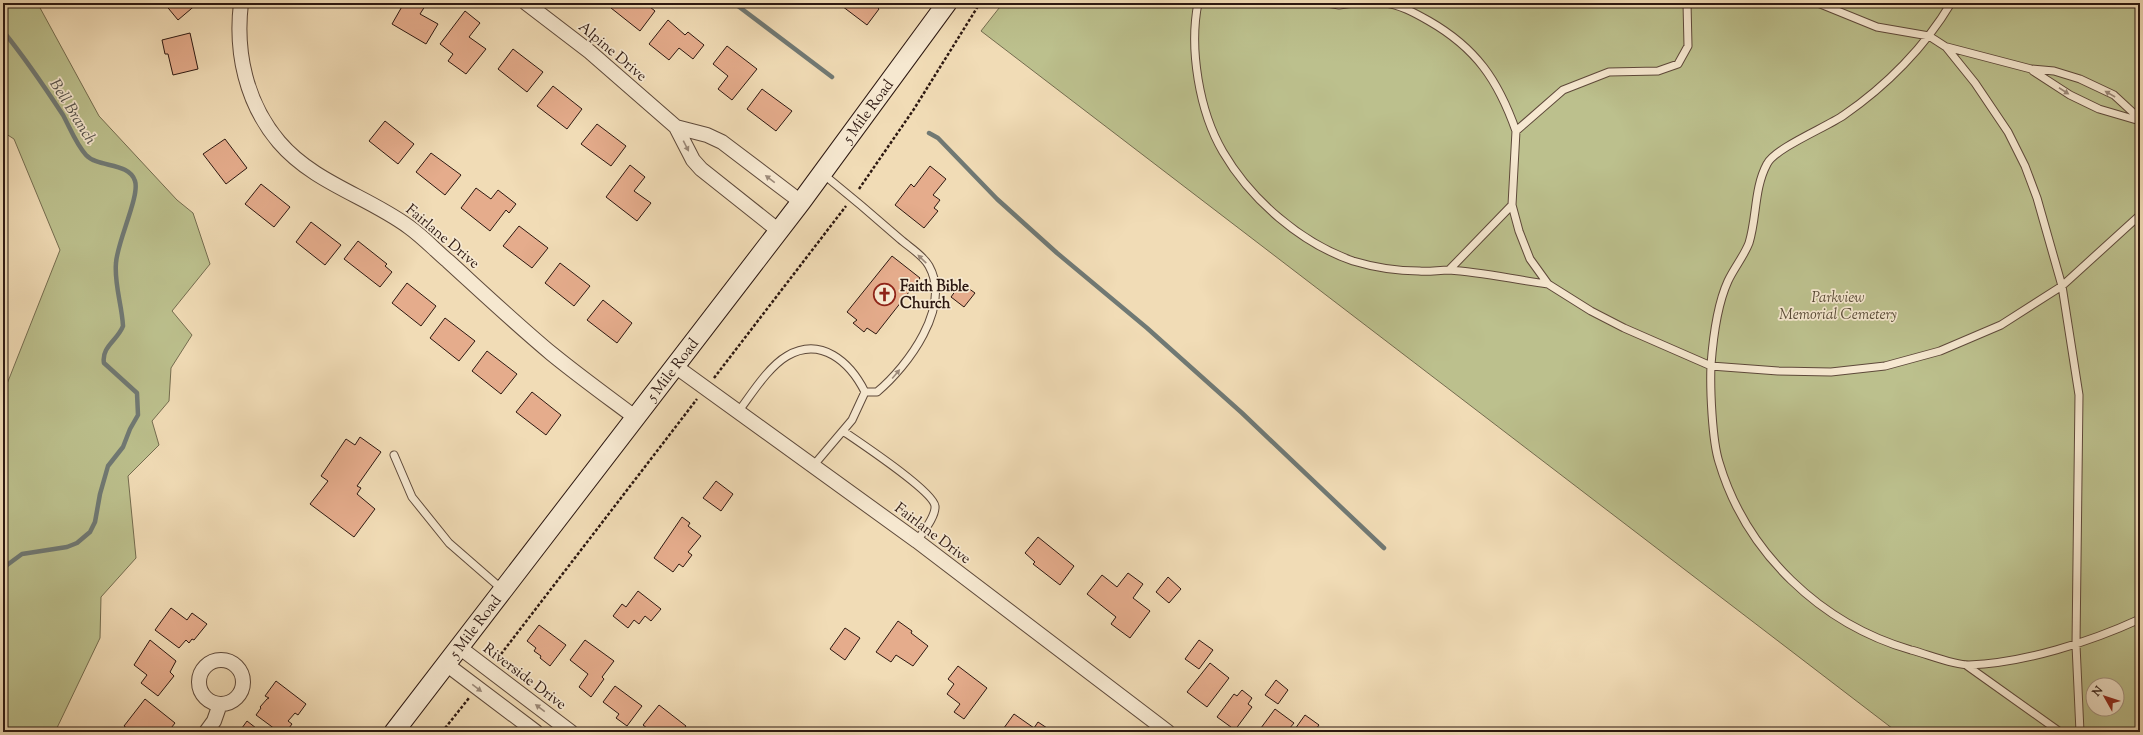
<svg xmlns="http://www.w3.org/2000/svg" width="2143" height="735" font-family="'Sorts Mill Goudy',serif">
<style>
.green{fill:#bcc08d;stroke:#746c4f;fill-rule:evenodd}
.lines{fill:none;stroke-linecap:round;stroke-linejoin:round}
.stream{stroke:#707974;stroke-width:4.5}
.building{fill:#e5ac8c;stroke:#2d1811}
.lane-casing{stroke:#5e493a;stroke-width:9}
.street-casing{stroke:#5e493a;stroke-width:16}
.secondary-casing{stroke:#2d1811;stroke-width:21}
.path{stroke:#2d1811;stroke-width:2.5;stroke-dasharray:3 2;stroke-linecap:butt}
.lane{stroke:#f6e8d0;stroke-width:7}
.street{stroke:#f6e8d0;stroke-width:14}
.secondary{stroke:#f6e8d0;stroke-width:19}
.oneway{fill:#9c8a7a}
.labels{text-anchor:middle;stroke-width:3.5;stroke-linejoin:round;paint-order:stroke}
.street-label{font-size:15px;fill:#2d1811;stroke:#f6e8d0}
.poi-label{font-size:15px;font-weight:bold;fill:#2d1811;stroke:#f6e8d0;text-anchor:start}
.park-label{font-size:15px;font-style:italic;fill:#584a36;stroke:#f6e8d0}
.water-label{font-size:16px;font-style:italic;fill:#54514b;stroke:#f6e8d0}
</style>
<rect width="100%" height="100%" fill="#f1dcb6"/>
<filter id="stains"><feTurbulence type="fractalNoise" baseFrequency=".005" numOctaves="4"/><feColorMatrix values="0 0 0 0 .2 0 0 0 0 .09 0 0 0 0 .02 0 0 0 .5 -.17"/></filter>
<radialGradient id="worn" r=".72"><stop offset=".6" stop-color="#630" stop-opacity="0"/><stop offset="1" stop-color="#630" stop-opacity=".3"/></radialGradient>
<path class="green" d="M3 3H35L39 6 99 116 177 200 193 213 210 264 172 311 192 335 171 368 169 401 152 421 159 445 128 476 136 558 101 597 100 638 55 732H3V394L60 250 14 139 3 132Z
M1003 3H2140V732H1897L981 31ZM2093 685H2117V709H2093Z"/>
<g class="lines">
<path class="stream" d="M734 3 832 77
M3 31C25 58 44 86 63 115 70 128 76 144 86 155 98 168 129 162 135 181 140 196 117 242 116 263 114 284 122 305 123 326 118 340 101 347 104 363L137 393 138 415 130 429 123 447 108 466 100 494 95 522 90 532 77 543 67 547 22 554 3 568
M929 133 938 138 997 199 1057 253 1147 328 1242 413 1384 548"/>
</g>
<path class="building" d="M164 3H198L178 20Z
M404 3H427L420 14 438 24 426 44 392 24Z
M615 3H645L655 11 640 31 611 8Z
M838 3H873L879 9 867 25Z
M465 11 480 23 469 37 486 49 466 74 448 61 453 54 440 44Z
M668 20 685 35 688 32 704 45 693 59 679 48 669 60 649 44Z
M190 33 198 69 173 75 168 54H165L162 40Z
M727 46 757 69 732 100 718 89 728 76 713 64Z
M513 49 543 72 527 92 498 69Z
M553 86 582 109 567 129 537 106Z
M762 89 792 111 776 131 747 109Z
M385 121 414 144 398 164 369 141Z
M597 124 626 146 611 166 581 144Z
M225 139 247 168 226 184 203 154Z
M431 153 461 175 445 195 416 172Z
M630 165 645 177 634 191 651 203 637 221 606 197Z
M930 166 946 179 933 195 940 200 934 208 938 211 924 228 895 205 911 184 914 187Z
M261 184 290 207 274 227 245 204Z
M476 188 491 199 498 190 516 204 509 213 506 210 490 231 461 208Z
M311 222 341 245 325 265 296 242Z
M519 226 548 248 532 268 503 246Z
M358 241 387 264 385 266 392 272 380 287 344 259Z
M892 256 920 278 876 334 867 328 864 332 853 323 857 320 847 312Z
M560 263 590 286 574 306 545 283Z
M407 283 436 306 421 326 392 303Z
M961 283 975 293 964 307 951 297Z
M603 300 632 323 617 343 587 320Z
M445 318 475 341 459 361 430 338Z
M487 351 517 374 501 394 472 371Z
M532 392 561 415 546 435 516 412Z
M360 437 381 452 357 486 361 488 357 494 375 509 354 537 310 504 328 481 321 476 346 439 355 445Z
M716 481 733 494 721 511 703 498Z
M682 517 690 523 688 526 701 536 688 552 692 555 683 567 679 564 673 572 654 558Z
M1038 537 1074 566 1060 585 1033 564 1035 562 1025 553Z
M1128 573 1143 584 1133 598 1150 611 1130 638 1111 624 1116 617 1087 594 1102 575 1117 587Z
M1168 577 1181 589 1169 603 1156 592Z
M638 591 661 609 651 621 645 616 639 624 634 620 628 628 613 616 622 604 626 607Z
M171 608 187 620 192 613 207 624 194 640 192 639 189 643 186 640 179 648 155 630Z
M898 621 912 631 911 633 928 646 913 666 896 655 891 662 876 652Z
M539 625 566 645 550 666 540 658 541 656 534 651 536 648 527 641Z
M845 628 860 638 845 660 830 649Z
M150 640 176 661 170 672 174 676 158 696 141 683 147 675 134 665Z
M585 640 614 661 602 677 604 679 591 697 579 687 588 674 570 660Z
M1199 640 1213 650 1199 669 1185 659Z
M1210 663 1229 678 1207 707 1187 692Z
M958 666 987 688 964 719 954 712 960 704 947 694 954 684 948 679Z
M1276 680 1288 690 1278 704 1265 695Z
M276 681 306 704 298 715 295 713 288 721 292 724 286 732H279L256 715 261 708 260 707 267 699 269 698 265 696Z
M615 686 642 706 627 726 616 718 619 714 603 702Z
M1242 690 1252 698 1248 704 1252 707 1235 730 1217 717 1234 694 1237 696Z
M145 699 175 723 168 732 164 729 162 732H132L124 726Z
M659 705 686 726 682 732H652L643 725Z
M1275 709 1294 723 1289 729 1292 732H1258Z
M1014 714 1034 728 1038 722 1053 732H1001Z
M1305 715 1319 725 1314 732H1300L1295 729Z
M247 721 261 732H239Z"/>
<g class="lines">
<defs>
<path id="lane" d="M1198 3C1189 49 1199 111 1223 152 1251 200 1301 243 1353 261 1373 267 1398 271 1419 271 1429 272 1439 270 1449 270 1482 272 1516 280 1548 284
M1327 3 1339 5 1354 3
M1383 3C1399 4 1415 13 1429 21 1476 48 1498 80 1516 131
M1687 3 1688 46 1678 64 1658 71 1609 72 1563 90 1516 131 1512 205 1519 231 1530 259 1548 284 1591 311 1624 328 1711 366 1778 371 1831 372 1885 366 1940 351 2001 325 2062 286 2140 215
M1818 3 1877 27 1929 36 1946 47 1975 83 2008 132 2025 166 2037 198 2062 286 2079 395 2076 645 2080 732
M1951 3C1925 47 1886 86 1844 115 1827 127 1775 148 1767 164 1754 188 1757 217 1749 243 1744 256 1734 268 1728 281 1717 305 1713 338 1711 365 1710 388 1712 440 1719 462 1746 553 1821 624 1911 650 1927 654 1953 665 1969 665 2024 663 2090 642 2140 619
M1947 47 2031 69 2054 71 2080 79 2114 95 2140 119
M2033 71 2070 95 2099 109 2140 121
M823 174C849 195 875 217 900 239 909 247 923 255 929 266 952 307 908 366 877 392H865
M1449 270 1512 205
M738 412C751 395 768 367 787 356 821 336 850 362 865 392L852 420 813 466
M843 431C859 442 933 491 935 506 936 517 922 533 917 541
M394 455 412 497 449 543 503 590
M1966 665 2060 732"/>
<path id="street" d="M241 3C235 52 246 103 279 142 314 183 367 196 409 227 423 237 435 250 448 261 482 292 516 324 552 354 579 376 608 397 636 418
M526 3 590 52 676 127
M779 231 701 169 693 160 676 127 707 135 722 142 801 202
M675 366 917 541 1168 732
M459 647 571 732
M199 682a22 22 0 1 1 44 0a22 22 0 1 1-44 0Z
M446 664 536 732
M206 732 214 721 220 704"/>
<g id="secondary">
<path id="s1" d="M394 732 801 202 947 3"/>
</g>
</defs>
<use href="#lane" class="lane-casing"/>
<use href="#street" class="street-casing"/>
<use href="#secondary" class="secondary-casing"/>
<path class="path" d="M859 189 914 109 980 3
M714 378 846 206
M498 658 697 399
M442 732 469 698"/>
<use href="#lane" class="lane"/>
<use href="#street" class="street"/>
<use href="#secondary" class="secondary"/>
</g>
<defs><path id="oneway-solid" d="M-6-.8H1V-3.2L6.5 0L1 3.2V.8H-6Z"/></defs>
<g class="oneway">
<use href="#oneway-solid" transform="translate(2064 91) rotate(33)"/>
<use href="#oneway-solid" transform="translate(2110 94) rotate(-150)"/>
<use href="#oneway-solid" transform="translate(686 146) rotate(63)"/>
<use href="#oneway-solid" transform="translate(770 179) rotate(-143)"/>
<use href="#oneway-solid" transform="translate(922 259) rotate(-136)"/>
<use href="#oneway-solid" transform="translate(896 374) rotate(-50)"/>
<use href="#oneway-solid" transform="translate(477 688) rotate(37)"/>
<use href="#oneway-solid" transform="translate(540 708) rotate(-143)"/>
</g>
<defs>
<symbol id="church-ring" viewBox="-11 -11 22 22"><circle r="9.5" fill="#f6e8d0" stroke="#8f2418" stroke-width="1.5"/><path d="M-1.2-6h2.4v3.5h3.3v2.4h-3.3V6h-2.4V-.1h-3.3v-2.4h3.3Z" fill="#8f2418"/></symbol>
</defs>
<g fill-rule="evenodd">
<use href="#church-ring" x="872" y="282" width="25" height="25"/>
</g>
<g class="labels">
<g class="street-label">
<text transform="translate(613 51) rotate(40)" y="5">Alpine Drive</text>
<text dy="5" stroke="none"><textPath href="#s1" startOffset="781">5 Mile Road</textPath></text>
<text transform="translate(443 236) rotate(40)" y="5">Fairlane Drive</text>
<text dy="5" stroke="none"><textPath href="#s1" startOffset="457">5 Mile Road</textPath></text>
<text transform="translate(933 533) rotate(37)" y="5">Fairlane Drive</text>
<text dy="5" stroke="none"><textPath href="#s1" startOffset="133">5 Mile Road</textPath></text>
<text transform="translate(525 676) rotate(37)" y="5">Riverside Drive</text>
</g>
<g class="poi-label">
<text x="900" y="291">Faith Bible<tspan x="900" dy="17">Church</tspan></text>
</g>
<g class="park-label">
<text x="1838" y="302">Parkview<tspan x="1838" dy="17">Memorial Cemetery</tspan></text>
</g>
<g class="water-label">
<text transform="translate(74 111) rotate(58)" y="6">Bell Branch</text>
</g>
</g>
<rect width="2143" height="735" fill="none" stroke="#f1dcb6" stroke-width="16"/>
<rect x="4" y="4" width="2135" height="727" fill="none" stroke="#2d1811" stroke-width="2"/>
<rect x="8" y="8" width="2127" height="719" fill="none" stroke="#2d1811"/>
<g transform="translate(2105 697) rotate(309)"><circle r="19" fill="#f6e8d0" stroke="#a69584"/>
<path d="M0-3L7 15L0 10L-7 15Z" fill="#8f2418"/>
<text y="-6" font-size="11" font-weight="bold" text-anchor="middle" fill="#2d1811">N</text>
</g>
<rect width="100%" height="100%" filter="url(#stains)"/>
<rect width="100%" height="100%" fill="url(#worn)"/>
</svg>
